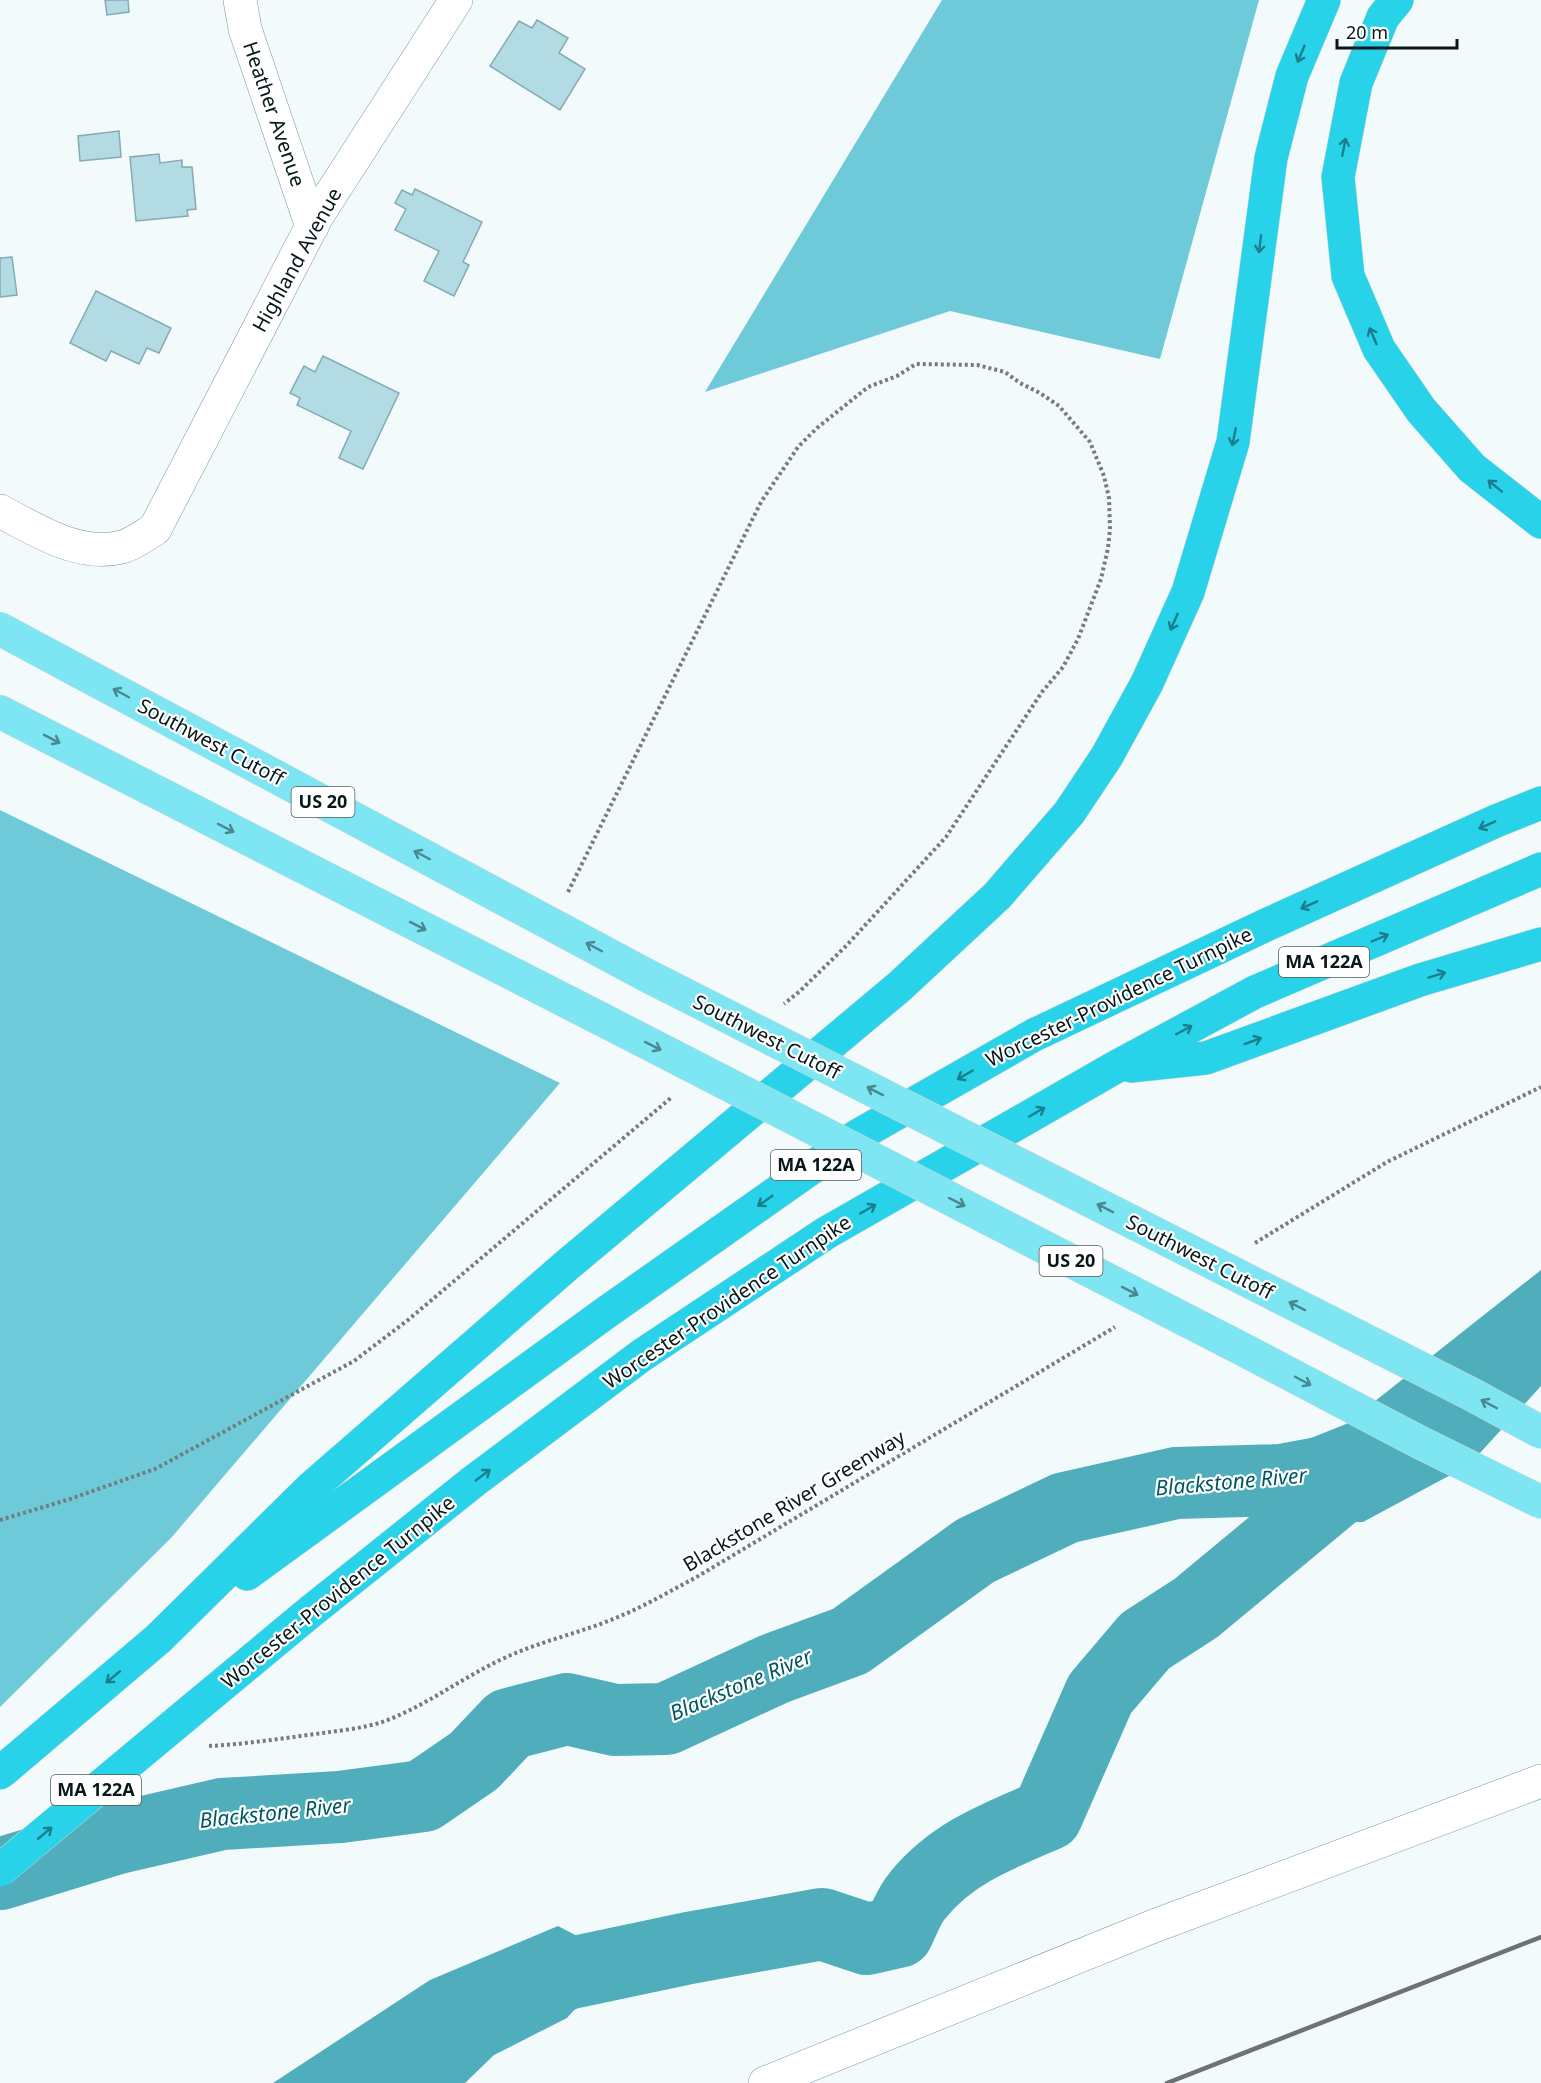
<svg xmlns="http://www.w3.org/2000/svg" width="1541" height="2083" font-family="'Noto Sans',sans-serif">
<style>
.forest{fill:#6ecad9}
.water{fill:#4fadbc}
.lines{fill:none;stroke-linecap:round;stroke-linejoin:round}
.river{stroke:#4fadbc;stroke-width:72}
.building{fill:#b2dbe3;stroke:#84abb2;stroke-width:1.5}
.minor-casing{stroke:#759ca3;stroke-width:34}
.major-casing{stroke:#d3d5d6;stroke-width:34}
.highway-casing{stroke:#d3d5d6;stroke-width:34}
.path{stroke:#717d80;stroke-width:4;stroke-dasharray:3 3;stroke-linecap:butt}
.minor{stroke:#fff;stroke-width:33}
.major{stroke:#7ee5f2;stroke-width:33}
.highway{stroke:#28d3ea;stroke-width:33}
.rail{stroke:#687477;stroke-width:4.5}
.major-bridge-casing{stroke:#d3d5d6;stroke-width:34;stroke-linecap:butt}
.highway-bridge-casing{stroke:#d3d5d6;stroke-width:34;stroke-linecap:butt}
.major-bridge{stroke:#7ee5f2;stroke-width:33}
.highway-bridge{stroke:#28d3ea;stroke-width:33}
.oneway{stroke:#1a7e8c}
.oneway2{stroke:#498891}
.labels{text-anchor:middle;stroke-width:4.5;stroke-linejoin:round;paint-order:stroke}
.shield{fill:#fff;stroke:#525d5f;stroke-width:1.5}
.shield-label{font-size:18px;font-weight:bold;fill:#08171a}
.street-label{font-size:20px;fill:#08171a;stroke:#fff}
.water-label{font-size:21px;font-style:italic;fill:#005761;stroke:#fff}
</style>
<rect width="100%" height="100%" fill="#f2fafc"/>
<path class="forest" d="M942 0H1259L1160 359 950 311 705 392Z
M0 810 560 1083 171 1538 0 1707Z"/>
<path class="water" d="M1541 1270V1386L1469 1465 1363 1522 1297 1523 1247 1501 1234 1469 1346 1424Z
M558 1926 579 1937 591 1954 590 1992 567 2018 494 2055 465 2083H273L430 1980Z"/>
<g class="lines">
<path class="river" d="M0 1874 114 1839 222 1814 340 1807 423 1796 474 1761 509 1724 567 1709 615 1720 666 1719 774 1669 850 1641 975 1551 1065 1508 1176 1483 1282 1480 1336 1470
M369 2083 480 2014 566 1974 689 1948 822 1924 867 1939 898 1932C904 1920 909 1905 918 1895 952 1853 998 1836 1047 1815L1100 1694 1145 1641 1196 1608 1367 1466"/>
</g>
<path class="building" d="M105 0H128L129 12 107 15Z
M537 20 568 38 559 53 585 69 560 110 490 66 519 21 532 28Z
M119 131 121 157 80 161 78 136Z
M159 154 160 163 182 160V167H192L196 209 187 210 188 216 136 221 130 157Z
M415 189 482 222 463 262 469 265 454 296 424 281 439 251 395 230 406 209 395 203 402 190 412 195Z
M12 257 17 295 0 297V258Z
M96 291 171 328 159 353 147 348 139 364 111 351 106 361 70 343Z
M323 356 399 393 363 469 339 458 351 431 297 405 300 398 290 393 304 366 315 372Z"/>
<g class="lines">
<defs>
<path id="minor" d="M240 0 245 29 312 227
M0 511C37 530 78 558 122 547 133 544 145 535 155 529L317 216 456 0
M765 2083 1154 1926 1541 1781"/>
<path id="major" d="M0 629 646 975
M0 712 601 1019"/>
<path id="highway" d="M1397 0 1383 17 1356 83 1338 177 1348 276 1379 349 1421 410 1472 468 1541 522
M1131 1066 1206 1058 1420 980 1541 944
M247 1574 604 1314 857 1136 1034 1035 1266 925 1496 821 1541 803
M158 1639 311 1488 566 1266 899 987 997 896 1069 813 1107 756 1147 683 1188 592 1233 442 1271 158 1292 76 1324 0
M192 1710 310 1612 474 1481 642 1355 826 1233 1114 1068 1255 992 1541 869"/>
</defs>
<use href="#minor" class="minor-casing"/>
<use href="#major" class="major-casing"/>
<use href="#highway" class="highway-casing"/>
<path class="path" d="M568 892 761 502 798 447 817 428 868 387 897 376 916 364 977 365 1005 372 1020 383 1040 393 1059 406 1090 442 1104 476 1109 498 1110 529 1108 548 1101 579 1078 639 1063 667 1042 692 946 837 847 945 800 991 784 1004
M1255 1243 1387 1162 1541 1087
M0 1520 67 1500 155 1469 354 1361 408 1320 672 1097
M209 1746C247 1744 285 1738 323 1733 343 1730 366 1728 385 1721 430 1704 467 1674 511 1655 545 1640 583 1632 618 1617 645 1606 670 1591 695 1578L1115 1327"/>
<use href="#minor" class="minor"/>
<use href="#major" class="major"/>
<use href="#highway" class="highway"/>
<path class="rail" d="M1167 2083 1541 1937"/>
<defs>
<path id="major-bridge" d="M646 975 1471 1394 1541 1432
M601 1019 1246 1351 1419 1442 1541 1502"/>
<path id="highway-bridge" d="M0 1773 158 1639
M0 1870 192 1710"/>
</defs>
<use href="#major-bridge" class="major-bridge-casing"/>
<use href="#highway-bridge" class="highway-bridge-casing"/>
<use href="#major-bridge" class="major-bridge"/>
<use href="#highway-bridge" class="highway-bridge"/>
</g>
<defs><path id="oneway-shaft" d="M-6 0H5M1.5-3L5.5 0L1.5 3" fill="none" stroke-width="1.6" stroke-linecap="round" stroke-linejoin="round" transform="scale(1.5)"/></defs>
<g class="oneway">
<use href="#oneway-shaft" transform="translate(1301 54) rotate(113)"/>
<use href="#oneway-shaft" transform="translate(1344 147) rotate(-79)"/>
<use href="#oneway-shaft" transform="translate(1260 244) rotate(97)"/>
<use href="#oneway-shaft" transform="translate(1373 336) rotate(-113)"/>
<use href="#oneway-shaft" transform="translate(1234 437) rotate(101)"/>
<use href="#oneway-shaft" transform="translate(1495 486) rotate(-141)"/>
<use href="#oneway-shaft" transform="translate(1174 622) rotate(114)"/>
<use href="#oneway-shaft" transform="translate(1487 825) rotate(156)"/>
<use href="#oneway-shaft" transform="translate(1309 905) rotate(156)"/>
<use href="#oneway-shaft" transform="translate(1380 938) rotate(-23)"/>
<use href="#oneway-shaft" transform="translate(1437 975) rotate(-17)"/>
<use href="#oneway-shaft" transform="translate(1184 1030) rotate(-28)"/>
<use href="#oneway-shaft" transform="translate(1253 1041) rotate(-20)"/>
<use href="#oneway-shaft" transform="translate(965 1075) rotate(150)"/>
<use href="#oneway-shaft" transform="translate(1037 1112) rotate(-30)"/>
<use href="#oneway-shaft" transform="translate(765 1201) rotate(145)"/>
<use href="#oneway-shaft" transform="translate(868 1209) rotate(-30)"/>
<use href="#oneway-shaft" transform="translate(483 1475) rotate(-37)"/>
<use href="#oneway-shaft" transform="translate(113 1677) rotate(140)"/>
<use href="#oneway-shaft" transform="translate(45 1833) rotate(-40)"/>
</g>
<g class="oneway2">
<use href="#oneway-shaft" transform="translate(121 693) rotate(-152)"/>
<use href="#oneway-shaft" transform="translate(52 739) rotate(27)"/>
<use href="#oneway-shaft" transform="translate(226 828) rotate(27)"/>
<use href="#oneway-shaft" transform="translate(422 855) rotate(-152)"/>
<use href="#oneway-shaft" transform="translate(418 926) rotate(27)"/>
<use href="#oneway-shaft" transform="translate(594 947) rotate(-152)"/>
<use href="#oneway-shaft" transform="translate(653 1046) rotate(27)"/>
<use href="#oneway-shaft" transform="translate(875 1091) rotate(-153)"/>
<use href="#oneway-shaft" transform="translate(957 1202) rotate(27)"/>
<use href="#oneway-shaft" transform="translate(1105 1208) rotate(-153)"/>
<use href="#oneway-shaft" transform="translate(1130 1291) rotate(27)"/>
<use href="#oneway-shaft" transform="translate(1297 1306) rotate(-153)"/>
<use href="#oneway-shaft" transform="translate(1303 1381) rotate(28)"/>
<use href="#oneway-shaft" transform="translate(1489 1404) rotate(-152)"/>
</g>
<g class="labels">
<g class="shield">
<rect x="291.5" y="787" width="63" height="30" rx="4.5"/>
<rect x="1279" y="947" width="90" height="30" rx="4.5"/>
<rect x="771" y="1150" width="90" height="30" rx="4.5"/>
<rect x="1039.5" y="1246" width="63" height="30" rx="4.5"/>
<rect x="51" y="1775" width="90" height="30" rx="4.5"/>
</g>
<g class="shield-label">
<text x="323" y="808">US 20</text>
<text x="1324" y="968">MA 122A</text>
<text x="816" y="1171">MA 122A</text>
<text x="1071" y="1267">US 20</text>
<text x="96" y="1796">MA 122A</text>
</g>
<g class="street-label">
<text transform="translate(274 114) rotate(71)" y="7">Heather Avenue</text>
<text transform="translate(297 260) rotate(-61)" y="7">Highland Avenue</text>
<text transform="translate(211 742) rotate(28)" y="7">Southwest Cutoff</text>
<text transform="translate(1119 997) rotate(-26)" y="7">Worcester-Providence Turnpike</text>
<text transform="translate(767 1037) rotate(27)" y="7">Southwest Cutoff</text>
<text transform="translate(1200 1257) rotate(27)" y="7">Southwest Cutoff</text>
<text transform="translate(727 1302) rotate(-34)" y="7">Worcester-Providence Turnpike</text>
<text transform="translate(794 1501) rotate(-31)" y="7">Blackstone River Greenway</text>
<text transform="translate(338 1592) rotate(-39)" y="7">Worcester-Providence Turnpike</text>
</g>
<g class="water-label">
<text transform="translate(1231 1482) rotate(-5)" y="7">Blackstone River</text>
<text transform="translate(741 1685) rotate(-23)" y="7">Blackstone River</text>
<text transform="translate(275 1813) rotate(-6)" y="7">Blackstone River</text>
</g>
</g>
<path d="M1337 39v9h120v-9" fill="none" stroke="#08171a" stroke-width="3"/>
<text x="1346" y="39" font-size="18" fill="#08171a" stroke="#ffffff" stroke-width="4.5" paint-order="stroke">20 m</text>
</svg>
